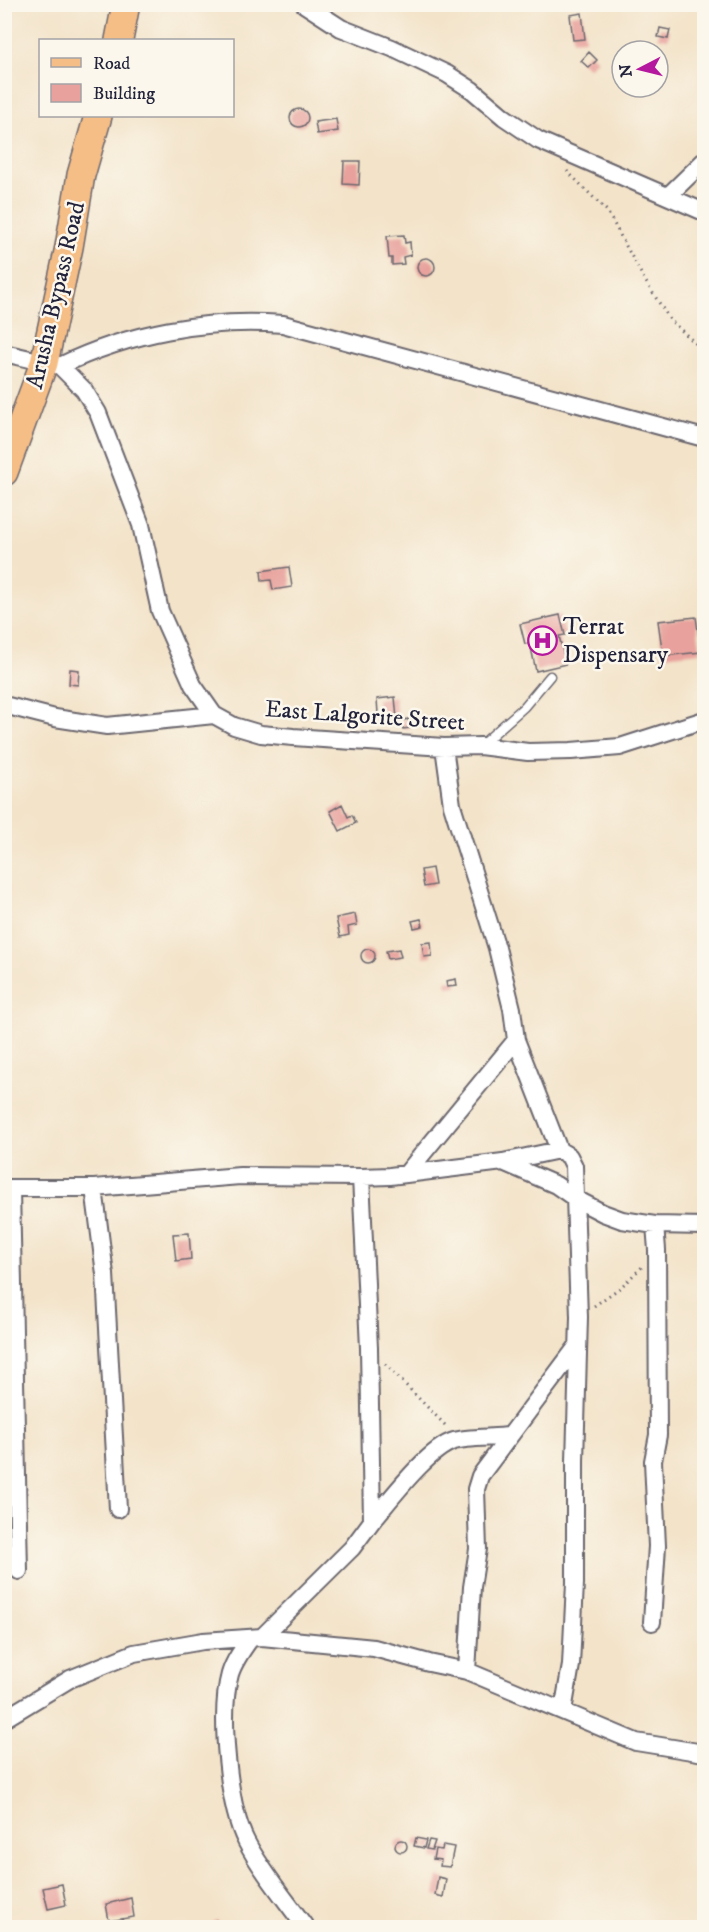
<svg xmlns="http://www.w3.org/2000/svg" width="709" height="1932" font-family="'IM FELL DW Pica',serif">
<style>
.building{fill:#e8a19c}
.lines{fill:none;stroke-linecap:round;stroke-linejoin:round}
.service-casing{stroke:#6b666d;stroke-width:11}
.minor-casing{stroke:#6b666d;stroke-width:20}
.primary-casing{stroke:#6b666d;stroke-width:30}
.path{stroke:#6b666d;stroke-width:3;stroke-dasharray:1.5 4.5;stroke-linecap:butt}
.service{stroke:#fff;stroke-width:8}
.minor{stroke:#fff;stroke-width:16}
.primary{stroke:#f6be87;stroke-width:27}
.labels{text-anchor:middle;stroke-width:5;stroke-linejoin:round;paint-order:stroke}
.street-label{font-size:24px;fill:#22223b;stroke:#fbf7ec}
.poi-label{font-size:24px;fill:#22223b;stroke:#fbf7ec;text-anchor:start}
</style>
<rect width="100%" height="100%" fill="#fbf7ec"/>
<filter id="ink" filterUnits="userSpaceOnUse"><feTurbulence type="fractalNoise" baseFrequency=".0167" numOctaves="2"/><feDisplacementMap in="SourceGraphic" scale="12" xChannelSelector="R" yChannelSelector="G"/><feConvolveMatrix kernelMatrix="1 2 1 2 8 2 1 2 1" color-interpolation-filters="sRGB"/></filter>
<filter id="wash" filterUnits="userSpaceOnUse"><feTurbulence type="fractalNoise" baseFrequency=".008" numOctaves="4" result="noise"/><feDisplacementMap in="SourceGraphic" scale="24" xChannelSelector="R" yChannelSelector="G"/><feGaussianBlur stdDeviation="1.35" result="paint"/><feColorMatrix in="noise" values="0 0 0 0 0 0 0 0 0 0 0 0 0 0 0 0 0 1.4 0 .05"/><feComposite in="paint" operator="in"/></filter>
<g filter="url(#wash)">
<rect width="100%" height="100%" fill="#f3e3c9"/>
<g id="blocks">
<path class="building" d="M582 13 585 39 573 40 570 15Z
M660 28 670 30 668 39 658 37Z
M589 52 597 60 589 68 581 61Z
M290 118a9 9 0 1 1 18 0a9 9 0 1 1-18 0Z
M336 119 338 131 317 134 315 122Z
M344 161H360L359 185 343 184Z
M404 235 405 243 410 242 411 255 403 257 404 264 392 265V258H389L387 236Z
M417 267a9 9 0 1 1 18 0a9 9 0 1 1-18 0Z
M289 567 292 587 273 590 271 580 262 581 261 571Z
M560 615 565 635 559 636 566 664 536 671 530 643 525 644 520 624Z
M696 617 701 652 663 656 658 621Z
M70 669 79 670 78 685 69 684Z
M395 697 397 719 385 720 384 714H378L377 699Z
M408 719 410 728 403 729 401 721Z
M342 804 348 817 352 815 356 823 340 831 330 811Z
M432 868 435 885 424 887 421 870Z
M355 914 357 925 348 927 349 935 340 937 336 918Z
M421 919 423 926 414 928 412 921Z
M431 942 432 956 424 957 422 943Z
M361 956a7 7 0 1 1 14 0a7 7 0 1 1-14 0Z
M399 949 401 957 388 959 386 951Z
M456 979 457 986 447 987 446 981Z
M189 1233 191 1259 176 1261 173 1234Z
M416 1838 426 1840 424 1848 414 1846Z
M429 1840 435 1841 432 1850 426 1849Z
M395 1846a6 6 0 1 1 12 0a6 6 0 1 1-12 0Z
M443 1845 454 1847 450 1867 440 1866 441 1860 433 1859 435 1849 442 1850Z
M438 1877 446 1879 443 1897 435 1895Z
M62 1884 66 1905 48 1909 43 1888Z
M131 1898 134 1917 109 1921 106 1904Z
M216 1920 222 1928H206Z"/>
</g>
</g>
<g filter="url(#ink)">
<use href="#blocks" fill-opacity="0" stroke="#6b666d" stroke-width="1.5"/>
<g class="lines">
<defs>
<path id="service" d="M480 746 524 707 550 676"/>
<path id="minor" d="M304 4 341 28 392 48 447 74 472 90 504 117 538 140 704 212
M668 196 704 161
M4 353 60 366 84 390 98 413 141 525 160 611 193 685 214 715 234 726 261 734 293 737 444 747 480 746 528 752 571 751 620 747 704 720
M60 366C128 333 207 318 283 324L704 438
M4 705 55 718 107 726 214 715
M444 747 452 805 497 948 512 1009 516 1040 559 1150 569 1156 574 1166 579 1317 575 1461V1583L571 1665 563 1711
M503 1162 556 1185 576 1199 603 1213 622 1220 655 1225 704 1226
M406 1174 516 1040
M4 1188H94L240 1176 361 1177 390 1176 503 1162 559 1150
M94 1188 105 1274 118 1509
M11 1189 19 1571
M372 1521C390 1500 429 1448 454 1441 467 1437 494 1438 509 1436
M652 1622 657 1546 653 1461 658 1435 657 1250 655 1225
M262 1637 352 1548 372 1521 369 1348 361 1177
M250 1639C242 1650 234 1661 230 1674 219 1713 228 1806 246 1841 262 1872 286 1900 306 1928
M467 1671 472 1587 478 1549 476 1489 480 1476 578 1345
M4 1719 70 1679 134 1653 203 1641 262 1637 374 1648 429 1663 467 1671 636 1742 704 1753"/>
<path id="primary" d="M119 40 126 4
M4 472 44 363 69 247 81 175 98 116"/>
</defs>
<use href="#service" class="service-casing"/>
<use href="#minor" class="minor-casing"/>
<use href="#primary" class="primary-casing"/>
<path class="path" d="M567 171 607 211 644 279 670 320 704 351
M594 1306 621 1287 642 1267
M385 1364 448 1428"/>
<use href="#service" class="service"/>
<use href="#minor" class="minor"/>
<use href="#primary" class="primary"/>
</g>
</g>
<defs>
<symbol id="hospital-ring" viewBox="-11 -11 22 22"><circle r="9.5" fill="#fbf7ec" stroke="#b5179e" stroke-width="1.5"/><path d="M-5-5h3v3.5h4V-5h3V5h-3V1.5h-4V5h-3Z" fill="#b5179e"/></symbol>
</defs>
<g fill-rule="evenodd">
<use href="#hospital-ring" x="526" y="624" width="33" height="33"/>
</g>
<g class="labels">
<g class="street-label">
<text transform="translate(55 295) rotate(-77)" y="8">Arusha Bypass Road</text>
<text transform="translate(365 715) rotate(4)" y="8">East Lalgorite Street</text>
</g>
<g class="poi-label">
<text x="563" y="634">Terrat<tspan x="563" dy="28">Dispensary</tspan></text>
</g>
</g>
<rect width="709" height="1932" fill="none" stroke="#fbf7ec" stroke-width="24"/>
<rect x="39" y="39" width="195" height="78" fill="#fbf7ec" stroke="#a4a2a5" stroke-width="1.5"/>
<rect x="51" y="58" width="30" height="9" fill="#f6be87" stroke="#a4a2a5" stroke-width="1.5"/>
<text x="93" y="69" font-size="18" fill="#22223b">Road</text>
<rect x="51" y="84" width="30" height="18" fill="#e8a19c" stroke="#a4a2a5" stroke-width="1.5"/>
<text x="93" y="99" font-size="18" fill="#22223b">Building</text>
<g transform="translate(640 69) rotate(263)"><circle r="28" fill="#fbf7ec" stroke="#a4a2a5" stroke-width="1.5"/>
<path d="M0-4.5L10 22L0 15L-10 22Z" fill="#b5179e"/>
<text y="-9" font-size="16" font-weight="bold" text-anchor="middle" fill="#22223b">N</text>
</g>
</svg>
